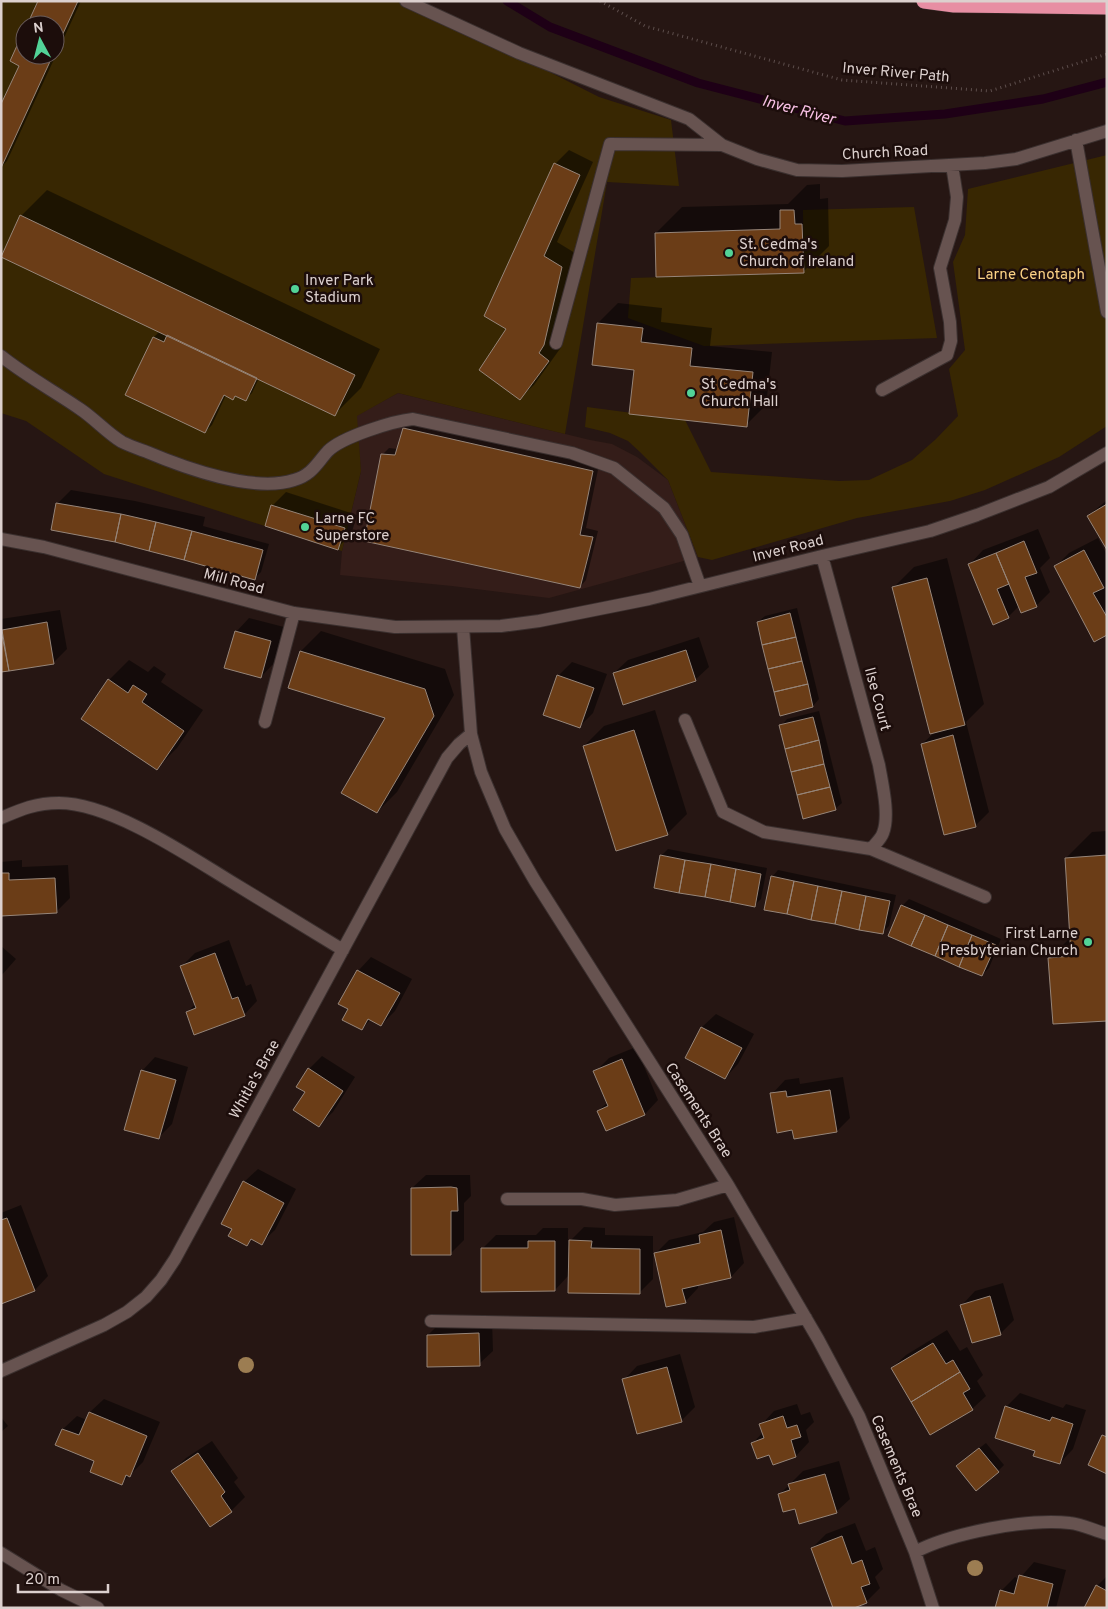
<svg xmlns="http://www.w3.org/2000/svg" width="1108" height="1609" font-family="Overpass,sans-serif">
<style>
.built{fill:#341d19}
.green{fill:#382702;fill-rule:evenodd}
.shadow{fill:#0007}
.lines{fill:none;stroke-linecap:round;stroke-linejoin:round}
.stream{stroke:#1e0016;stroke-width:9}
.building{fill:#6b3d17;stroke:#968579}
.minor-casing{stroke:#3b302f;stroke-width:14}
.highway-casing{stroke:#3b302f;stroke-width:16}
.path{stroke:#5d4e4c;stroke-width:3;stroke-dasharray:1 4;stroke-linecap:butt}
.minor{stroke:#675350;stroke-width:12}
.highway{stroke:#e78ea3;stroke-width:15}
.tree{fill:#9c7d52}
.poi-dot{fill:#52d397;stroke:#1c0d0b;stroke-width:2}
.labels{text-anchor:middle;stroke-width:5;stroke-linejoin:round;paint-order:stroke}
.street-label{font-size:15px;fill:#dcd0ce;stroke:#1c0d0b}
.poi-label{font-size:15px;fill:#dcd0ce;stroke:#1c0d0b;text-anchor:start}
.park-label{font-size:15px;fill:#fcd285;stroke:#1c0d0b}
.water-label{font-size:16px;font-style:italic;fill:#f7bfe4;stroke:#1c0d0b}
</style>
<rect width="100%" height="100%" fill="#261613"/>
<path class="built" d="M398 393 590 440 612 444 637 457 668 480 698 557 549 598 452 586 340 575 342 551 361 471 356 416Z"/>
<path class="green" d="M1 1H409L599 97 671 120 679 186 607 182 565 434 398 393 357 416 361 471 342 551 104 474 26 421 1 413ZM25 25H55V55H25Z
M1107 155V426L1059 457 985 490 950 501 857 518 712 560 698 557 668 480 640 452 628 441 610 433 585 427 587 407 685 420 711 472 839 481 869 480 912 460 936 439 958 416 949 369 965 350 953 262 965 235 968 189Z
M914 207 937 338 704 346 628 318 631 278 804 273 803 210Z"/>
<path class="shadow" d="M39 1H81L7 161 1 167 21 65 25 31V55H55V25H28Z
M569 150 593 162 557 242 575 253 552 339 562 346 534 385 520 398 508 329 555 164Z
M820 184V199L828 198 829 246 803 272 656 233 682 207 788 204 807 185Z
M47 190 380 349 361 388 335 414 259 378 252 393 246 399 236 395 233 398 226 395 212 425 205 432 127 395 154 337 160 331 21 216Z
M618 303 662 308 661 322 712 328 710 346 772 352 766 405 746 425 636 369 598 323Z
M410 422 599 465 586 528 598 531 586 580 580 587 382 455 389 448 398 449 404 429Z
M71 490 135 501 205 517 203 526 269 544 261 572 255 578 57 504Z
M286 492 357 515 351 535 337 548 272 506Z
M1107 500V548L1088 516Z
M1038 529 1050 558 1040 568 1050 592 1036 606H1019L1008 617 970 564 983 550Z
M1098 538 1107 555V633L1055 567 1069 553Z
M947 558 984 704 966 722 989 812 975 826 922 744 935 732 894 587 914 567Z
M797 608 819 699 813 706 781 714 758 622 765 616Z
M60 610 67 649 53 663 1 671V619Z
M249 618 284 627 274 663 261 677 236 632Z
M321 631 445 669 454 695 397 792 377 812 387 717 301 651Z
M699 637 709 667 695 680 614 673 628 660Z
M129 660 148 672 154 666 166 674 161 682 203 710 177 748 157 768 109 680Z
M572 662 607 674 593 713 580 726 558 676Z
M655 710 687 814 667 834 584 746 604 726Z
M819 711 842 803 835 809 781 726 787 719Z
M1107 831V1020L1050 958 1071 937 1066 858 1092 832Z
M668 849 767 868 761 899 755 905 661 856Z
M22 860V867L68 865 70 898 56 912 1 915V862Z
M778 870 896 895 889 926 882 933 772 877Z
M909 899 1001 939 989 968 982 975 902 906Z
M229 940 246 986 251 984 257 1001 244 1015 187 1013 195 1004 181 967 195 953Z
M1 946 16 959 1 976Z
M371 957 412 979 395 1011 381 1025 371 1019 362 1029 349 1008 358 971Z
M716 1014 754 1034 738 1064 725 1078 687 1058 702 1027Z
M636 1047 658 1100 645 1114 606 1130 598 1111 608 1102 595 1072 609 1058Z
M322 1056 355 1077 333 1112 319 1125 309 1069Z
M155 1057 188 1067 172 1124 158 1138 142 1071Z
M843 1077 850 1118 837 1131 793 1129 772 1094 785 1080 799 1078 800 1084Z
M258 1169 296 1189 275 1230 261 1243 253 1239 247 1244 234 1228 244 1182Z
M426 1175H470L471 1196 464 1203V1240L450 1254 412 1188Z
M21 1205 48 1276 35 1290 1 1303V1213Z
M734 1217 744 1263 731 1277 698 1284V1288L685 1302 655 1254 669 1240 703 1232 714 1222Z
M584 1227 605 1228V1235L653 1236V1279L639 1293 569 1275 555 1290 482 1249 496 1235H536L543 1228H568V1243Z
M1003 1283 1014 1320 1000 1334 962 1305 975 1291Z
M492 1320 493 1351 479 1364 428 1335 441 1322Z
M947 1330 960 1351 967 1347 983 1375 977 1381 986 1396 972 1409 892 1368 906 1355Z
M680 1354 695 1407 681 1421 624 1380 637 1366Z
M1020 1393 1063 1408 1066 1404 1086 1410 1073 1449 1060 1463 1036 1450 1006 1407Z
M104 1399 160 1422 143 1462 121 1484 63 1429 77 1416 87 1420 90 1412Z
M797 1404 801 1415 810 1412 814 1422 806 1430 809 1442 796 1456 773 1463 770 1453 753 1443 763 1432 761 1425 774 1411Z
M1 1417 8 1426 1 1432Z
M212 1441 238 1478 234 1482 245 1497 231 1511 210 1526 173 1471 186 1458Z
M986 1443 1004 1465 998 1471 964 1460Z
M839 1461 850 1499 836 1512 796 1507 780 1494 803 1471Z
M855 1523 866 1551 875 1547 883 1569 875 1577 880 1588 866 1602 812 1548 826 1534Z
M1034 1562 1066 1570 1056 1608H997L1001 1591 1015 1577 1019 1579Z
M1107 1576V1608L1097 1586Z"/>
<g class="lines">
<path class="stream" d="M507 1 550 27 698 83 845 121 945 114 1043 99 1107 82"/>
</g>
<path class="building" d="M38 1H78L55 51V25H27Z
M25 28V55H53L1 168V104L19 66 10 61Z
M554 163 580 175 544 256 562 267 544 345 539 353 549 361 520 400 479 370 506 329 484 316Z
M780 210H794L795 224H802L804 273 656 277 655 233 780 229Z
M20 215 355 375 335 416 1 257Z
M597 323 643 328 641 342 692 348 690 366 753 372 747 427 629 414 634 370 592 365Z
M167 335 257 378 246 401 235 396 233 400 224 395 205 433 125 395 153 337 164 342Z
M403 428 593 471 580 535 593 537 580 588 364 541 381 454 395 455Z
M56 503 121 514 115 542 51 530Z
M1107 504V550L1087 516Z
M271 505 345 528 338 550 265 526Z
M121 514 156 522 149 551 115 542Z
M156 522 192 531 184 560 149 551Z
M192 531 263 550 255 580 184 560Z
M1024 541 1037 573 1025 577 1037 607 1021 613 996 553Z
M1084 550 1104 588 1093 593 1107 617V635L1094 642 1054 566Z
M996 553 1009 584 997 589 1009 618 993 625 968 564Z
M927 578 965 725 930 734 892 587Z
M790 613 796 637 762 645 757 622Z
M47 622 54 664 9 671 2 630Z
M1 630 9 671 1 672Z
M235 631 271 641 261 678 224 668Z
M796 637 802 661 768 669 762 645Z
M686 650 696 681 623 705 613 673Z
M300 651 425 689 434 716 377 813 341 793 385 718 288 688Z
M802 661 808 684 774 692 768 669Z
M557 675 594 688 580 728 543 715Z
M108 679 128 693 133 685 147 694 142 702 184 731 157 770 81 719Z
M808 684 813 707 780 716 774 692Z
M813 717 819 740 785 749 779 725Z
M634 730 668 835 616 851 583 746Z
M953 735 976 827 944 835 921 744Z
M819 740 824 764 791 772 785 749Z
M824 764 830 787 797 795 791 772Z
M830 787 836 810 803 819 797 795Z
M660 855 685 860 679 893 654 888Z
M1107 855V1021L1053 1024 1048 958 1071 956 1065 858Z
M685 860 711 864 705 897 679 893Z
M711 864 736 869 730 902 705 897Z
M736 869 761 874 755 907 730 902Z
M1 873H9V880L55 878 57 913 1 916Z
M771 876 794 881 787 914 764 910Z
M794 881 818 886 811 920 787 914Z
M818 886 842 891 835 924 811 920Z
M842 891 866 896 859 930 835 924Z
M866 896 890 901 883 934 859 930Z
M901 905 925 915 911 946 888 936Z
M925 915 948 925 935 956 911 946Z
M948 925 972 935 959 967 935 956Z
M972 935 996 945 982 976 959 967Z
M215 953 232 999 238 997 245 1016 194 1035 186 1012 196 1008 180 966Z
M357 970 400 993 381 1026 368 1019 362 1030 342 1020 348 1009 338 1004Z
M701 1027 742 1048 725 1079 685 1058Z
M622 1059 645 1115 606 1131 597 1111 608 1106 593 1071Z
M308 1068 343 1091 319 1127 293 1110 305 1092 296 1087Z
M141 1070 176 1080 159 1139 124 1130Z
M830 1090 837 1132 794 1139 792 1130 777 1133 770 1093 786 1091 787 1097Z
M243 1181 284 1203 262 1245 251 1239 247 1246 228 1236 232 1229 221 1224Z
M451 1187 457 1188 458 1211H451V1255H411V1188Z
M7 1218 35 1291 1 1304V1220Z
M721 1230 731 1278 682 1289 686 1303 666 1307 654 1253 700 1243 699 1235Z
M569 1240 592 1241 591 1248 640 1249V1294L568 1293Z
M528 1241H555V1291L481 1292V1248H528Z
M990 1296 1001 1335 972 1343 960 1305Z
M479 1333 480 1366 427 1367V1335Z
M933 1343 946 1364 953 1360 960 1372 911 1402 891 1368Z
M667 1367 682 1422 637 1434 622 1379Z
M960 1372 970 1389 963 1393 973 1410 930 1435 911 1402Z
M1005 1406 1050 1421 1052 1417 1073 1424 1060 1464 1033 1456 1035 1451 995 1438Z
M89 1412 147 1436 130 1477 126 1475 122 1485 90 1472 94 1461 55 1445 62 1429 79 1435Z
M783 1416 787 1428 797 1425 801 1437 791 1440 796 1457 773 1465 769 1455 757 1459 751 1443 764 1438 759 1424Z
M1102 1435 1107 1437V1474L1088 1465Z
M979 1448 999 1472 976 1491 956 1466Z
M198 1453 225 1492 221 1496 232 1512 210 1527 171 1471Z
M825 1474 837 1513 799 1524 795 1509 783 1512 778 1494 790 1490 788 1484Z
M842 1536 852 1564 862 1560 870 1584 861 1587 867 1603 854 1608H833L811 1548Z
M1019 1575 1053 1584 1047 1608H995L1000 1590 1014 1594Z
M1096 1585 1107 1591V1608H1084Z"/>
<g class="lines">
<defs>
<path id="minor" d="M406 1 519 53 689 119 722 145 757 159 797 170 842 171 985 163 1016 159 1107 131
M1076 140 1107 312
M556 343 610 144 722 145
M1 356C26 376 54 391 80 409 95 419 107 433 122 442 130 446 139 449 147 452 185 468 254 493 294 480 312 475 317 463 328 451 342 437 393 421 413 419L572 453 614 468 664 508 682 535 700 586
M882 390 947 355 951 341 950 322 940 268 955 220 957 197 952 165
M1 539 44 547 294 613 395 627 501 626 539 621 649 599 822 556 930 531 977 515 1049 487 1107 453
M822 556 879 765C882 783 890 815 883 833 881 839 875 844 871 849
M463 627 471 734 481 772 505 829 535 881 728 1185 818 1339 859 1416 915 1552 933 1608
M685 720 723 812 764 832 871 849 985 897
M265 722 294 613
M1 818C22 809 36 803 59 803 110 803 186 854 230 881 267 904 305 927 343 950
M507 1199H582L615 1205 677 1200 728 1185
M431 1321 754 1327 806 1318
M1 1371 104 1325 127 1312 146 1297 161 1280 175 1259 447 758 459 744 471 734
M915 1552C951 1533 1029 1518 1070 1523 1082 1524 1095 1531 1107 1534
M1 1553 61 1590 98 1608"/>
<path id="highway" d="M924 1 954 5 1107 7"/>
</defs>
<use href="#minor" class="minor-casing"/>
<use href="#highway" class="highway-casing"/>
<path class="path" d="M600 1 645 26 842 80 990 91 1107 54"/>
<use href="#minor" class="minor"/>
<use href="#highway" class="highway"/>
</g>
<g class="tree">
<circle cx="246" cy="1365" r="8"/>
<circle cx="975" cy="1568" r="8"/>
</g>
<g class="poi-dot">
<circle cx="729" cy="253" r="5"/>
<circle cx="295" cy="289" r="5"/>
<circle cx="691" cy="393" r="5"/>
<circle cx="305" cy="527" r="5"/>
<circle cx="1088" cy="942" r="5"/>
</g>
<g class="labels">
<g class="street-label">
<text transform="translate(896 72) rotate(5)" y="5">Inver River Path</text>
<text transform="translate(885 152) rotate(-3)" y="5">Church Road</text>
<text transform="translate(788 548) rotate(-14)" y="5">Inver Road</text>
<text transform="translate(234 581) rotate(15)" y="5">Mill Road</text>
<text transform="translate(878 699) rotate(75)" y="5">Ilse Court</text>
<text transform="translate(254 1079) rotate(-61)" y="5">Whitla's Brae</text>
<text transform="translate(699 1110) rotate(57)" y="5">Casements Brae</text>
<text transform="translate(897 1466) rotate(67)" y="5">Casements Brae</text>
</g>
<g class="poi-label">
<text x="739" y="249">St. Cedma's<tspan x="739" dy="17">Church of Ireland</tspan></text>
<text x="305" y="285">Inver Park<tspan x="305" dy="17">Stadium</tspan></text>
<text x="701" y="389">St Cedma's<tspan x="701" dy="17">Church Hall</tspan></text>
<text x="315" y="523">Larne FC<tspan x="315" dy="17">Superstore</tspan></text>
<text x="1078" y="938" text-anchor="end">First Larne<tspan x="1078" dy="17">Presbyterian Church</tspan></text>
</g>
<g class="park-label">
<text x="1031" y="279">Larne Cenotaph</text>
</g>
<g class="water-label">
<text transform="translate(799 109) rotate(15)" y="6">Inver River</text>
</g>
</g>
<rect width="1108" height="1609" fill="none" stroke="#dcd0ce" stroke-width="5"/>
<g transform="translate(40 40) rotate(353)"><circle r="24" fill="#1c0d0b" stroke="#695b59"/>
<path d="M0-4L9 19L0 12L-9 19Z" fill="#52d397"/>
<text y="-8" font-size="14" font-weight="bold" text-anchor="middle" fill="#dcd0ce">N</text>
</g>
<path d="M18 1584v8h90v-8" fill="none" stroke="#dcd0ce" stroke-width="2.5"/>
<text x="25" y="1584" font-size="15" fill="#dcd0ce" stroke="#1c0d0b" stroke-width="4" paint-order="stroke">20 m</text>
</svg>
